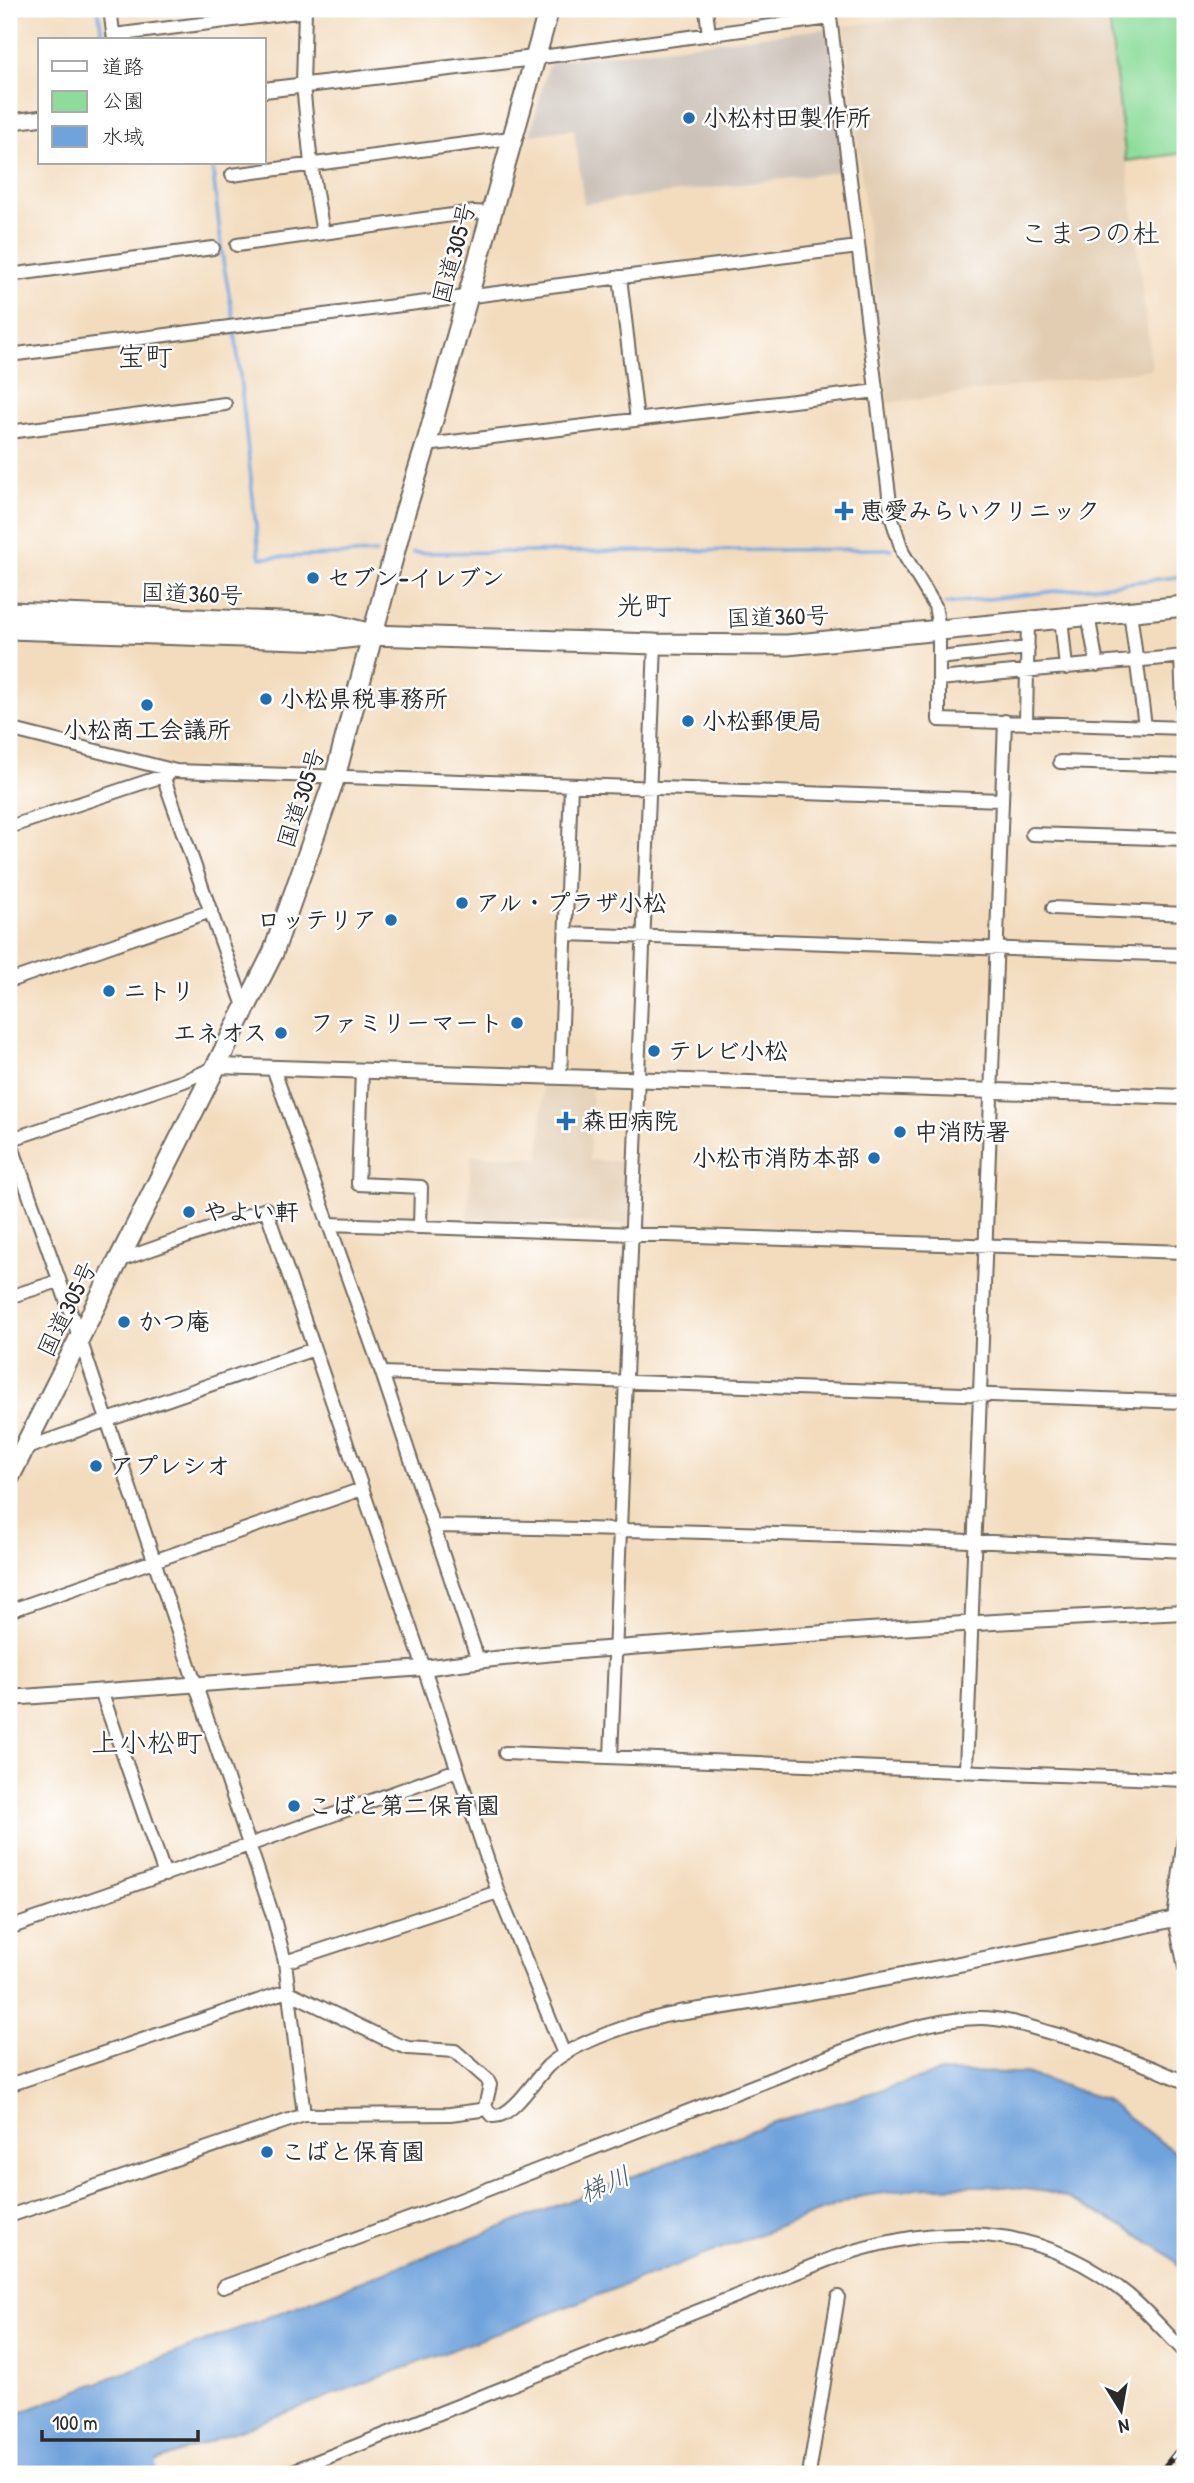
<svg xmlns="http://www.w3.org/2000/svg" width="1194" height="2483" font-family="'Patrick Hand','Klee One',sans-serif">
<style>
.built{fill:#e2cdb2}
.industrial{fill:#ccc2b9}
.green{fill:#8ddc9b;stroke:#5c8463;stroke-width:2}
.water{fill:#70a2db;stroke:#4e6683;stroke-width:2}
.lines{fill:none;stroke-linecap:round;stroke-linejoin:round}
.stream{stroke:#70a2db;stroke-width:3.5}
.river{stroke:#70a2db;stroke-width:19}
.minor-casing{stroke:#71695e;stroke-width:16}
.tertiary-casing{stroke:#71695e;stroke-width:18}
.trunk-casing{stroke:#71695e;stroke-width:23}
.minor{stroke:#fff;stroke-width:12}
.tertiary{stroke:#fff;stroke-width:14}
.trunk{stroke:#fff;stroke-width:19}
.rail-casing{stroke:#2b2b2b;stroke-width:6}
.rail{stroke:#fff;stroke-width:3.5;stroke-dasharray:10;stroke-linecap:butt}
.poi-dot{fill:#1f6fb2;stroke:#fff;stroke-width:2.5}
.labels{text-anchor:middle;stroke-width:5;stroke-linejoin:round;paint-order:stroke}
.poi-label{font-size:24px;font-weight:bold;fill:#2b2b2b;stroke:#fff;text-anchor:start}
.street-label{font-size:24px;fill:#2b2b2b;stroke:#fff}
.water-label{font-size:26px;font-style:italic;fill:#475b71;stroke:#fff}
.quarter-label{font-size:28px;fill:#2b2b2b;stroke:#fff}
</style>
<rect width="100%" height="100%" fill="#fff"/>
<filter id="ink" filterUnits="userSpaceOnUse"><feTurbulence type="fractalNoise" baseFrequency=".0143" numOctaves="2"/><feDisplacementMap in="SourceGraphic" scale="14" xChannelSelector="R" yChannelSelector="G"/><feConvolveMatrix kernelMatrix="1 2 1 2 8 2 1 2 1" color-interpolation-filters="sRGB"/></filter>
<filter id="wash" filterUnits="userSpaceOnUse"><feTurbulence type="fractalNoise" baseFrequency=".00686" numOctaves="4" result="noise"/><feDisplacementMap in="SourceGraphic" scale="28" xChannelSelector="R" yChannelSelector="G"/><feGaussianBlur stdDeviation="1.57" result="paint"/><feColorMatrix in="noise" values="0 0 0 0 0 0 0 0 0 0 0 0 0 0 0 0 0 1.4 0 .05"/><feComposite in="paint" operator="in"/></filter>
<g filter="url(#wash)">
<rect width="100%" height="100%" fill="#f3dcbe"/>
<path class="built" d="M979 9H1108L1152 369 888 403 844 26Z
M543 1086 592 1087 589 1160 631 1162 628 1225 468 1219 471 1155 540 1158Z"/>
<path class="industrial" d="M824 29 829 33 845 171 584 204 574 129 530 135 548 67 554 61Z"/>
<path class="green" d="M1108 9H1185V153L1126 161Z"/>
<path class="water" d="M940 2072 1026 2073 1104 2099 1185 2160V2272C1178 2265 1170 2256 1161 2250 1136 2233 1075 2197 1046 2192 983 2181 920 2187 858 2197L123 2474H9V2417L774 2122Z"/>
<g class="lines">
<path class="stream" d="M98 9 103 40
M212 163 223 261 234 321
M235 330 259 554 261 558 376 553
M413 553 891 549
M945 604 1185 576"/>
<path class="river" d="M143 2440 148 2474"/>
</g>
</g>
<g filter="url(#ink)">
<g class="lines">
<defs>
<path id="minor" d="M110 9 114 40
M305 9 303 85 311 164 323 233
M706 9 709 35
M829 9 892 519 903 553 935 606 939 628V720L1185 728
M114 35 305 11
M534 58 830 18
M232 175 511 138
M237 245 474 212 490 213
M9 275 213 248
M620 277 637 420
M9 355 858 247
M9 432 225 404
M426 445 877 391
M1130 611 1145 726
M1088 615 1097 665
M1061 617 1066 668
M1181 657 1184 728
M939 658 1028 648
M939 679 1185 656
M1026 722 1028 620
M9 729 176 771 1002 800
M1060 762 1185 766
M163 776 245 1009
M9 827 169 774
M1032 834 1185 839
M1053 908 1185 914
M566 934 1185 955
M9 981 211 911
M273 1068 382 1373 478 1660
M362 1070 358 1184 421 1187 420 1227
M560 1077 571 785
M9 1138 80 1339 274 1919 285 1962 304 2115
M9 1140 184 1081 216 1067
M328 1224 1185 1252
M118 1261 266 1209 424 1668 498 1892 564 2054
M9 1297 59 1281
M382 1373 1185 1402
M9 1454 314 1349
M434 1526C685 1530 935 1538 1185 1551
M9 1611 362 1489
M101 1691 165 1875
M505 1753 1185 1780
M611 1757 655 644
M966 1770 1005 721
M1175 1919 1185 1968
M9 1928 249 1845 457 1770
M285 1962 498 1892
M9 2085 287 1991 396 2044 408 2048 455 2051 487 2079 490 2085 485 2107
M485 2107 493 2116C512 2118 535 2079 548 2066 575 2041 644 2019 679 2013
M9 2216 304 2115 450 2114 481 2110 485 2107
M223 2287 455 2202 866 2042C903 2031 942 2018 981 2018 1002 2018 1024 2025 1044 2031 1093 2044 1139 2061 1185 2082
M285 2474 830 2259C935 2222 1038 2220 1128 2295 1148 2312 1166 2333 1185 2352
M809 2474 838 2297"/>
<path id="tertiary" d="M264 90 534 58
M9 122 40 118
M218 1066 1185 1097
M9 1698 424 1668C524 1653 625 1648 725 1640 878 1629 1032 1619 1185 1612
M679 2013C846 1989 1011 1954 1175 1919L1185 1838"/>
<path id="trunk" d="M9 612 331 624 364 632
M9 629 329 640 372 635 655 644 787 645 1185 606
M9 1478 273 953 335 777 405 512 426 445 549 9"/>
</defs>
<use href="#minor" class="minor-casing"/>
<use href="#tertiary" class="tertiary-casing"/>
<use href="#trunk" class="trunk-casing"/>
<use href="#minor" class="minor"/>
<use href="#tertiary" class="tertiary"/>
<use href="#trunk" class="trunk"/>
<defs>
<path id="rail" d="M1159 2474 1185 2442
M1176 2474 1185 2463"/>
</defs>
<use href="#rail" class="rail-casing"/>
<use href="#rail" class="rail"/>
</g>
</g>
<g class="poi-dot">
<circle cx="689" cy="118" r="7"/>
<path d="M840.5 500.5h7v7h7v7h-7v7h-7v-7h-7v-7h7z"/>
<circle cx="313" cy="578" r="7"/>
<circle cx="266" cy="699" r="7"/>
<circle cx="147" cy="705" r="7"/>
<circle cx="688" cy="721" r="7"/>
<circle cx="462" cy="903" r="7"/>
<circle cx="391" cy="920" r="7"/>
<circle cx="109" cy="991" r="7"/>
<circle cx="517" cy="1023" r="7"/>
<circle cx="281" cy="1033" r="7"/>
<circle cx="654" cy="1051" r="7"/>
<path d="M562.5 1110.5h7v7h7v7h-7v7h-7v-7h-7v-7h7z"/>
<circle cx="900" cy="1132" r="7"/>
<circle cx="874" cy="1158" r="7"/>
<circle cx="189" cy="1212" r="7"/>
<circle cx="124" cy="1322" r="7"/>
<circle cx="96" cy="1466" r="7"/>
<circle cx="294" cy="1806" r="7"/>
<circle cx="267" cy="2152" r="7"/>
</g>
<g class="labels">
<g class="poi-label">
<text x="703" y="126">小松村田製作所</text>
<text x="860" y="519">恵愛みらいクリニック</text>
<text x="327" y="586">セブン-イレブン</text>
<text x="280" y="707">小松県税事務所</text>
<text x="702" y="729">小松郵便局</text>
<text x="147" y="738" text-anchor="middle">小松商工会議所</text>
<text x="476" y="911">アル・プラザ小松</text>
<text x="377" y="928" text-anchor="end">ロッテリア</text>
<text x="123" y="999">ニトリ</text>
<text x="503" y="1031" text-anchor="end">ファミリーマート</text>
<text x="267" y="1041" text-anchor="end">エネオス</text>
<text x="668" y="1059">テレビ小松</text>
<text x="582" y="1129">森田病院</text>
<text x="914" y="1140">中消防署</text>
<text x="860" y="1166" text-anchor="end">小松市消防本部</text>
<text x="203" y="1220">やよい軒</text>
<text x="138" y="1330">かつ庵</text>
<text x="110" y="1474">アプレシオ</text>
<text x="308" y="1814">こばと第二保育園</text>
<text x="281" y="2160">こばと保育園</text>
</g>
<g class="street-label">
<text transform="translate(454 253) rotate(-75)" y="8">国道305号</text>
<text transform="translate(192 594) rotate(2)" y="8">国道360号</text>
<text transform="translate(778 617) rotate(-2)" y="8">国道360号</text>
<text transform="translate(301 798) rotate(-72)" y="8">国道305号</text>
<text transform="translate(67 1309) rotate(-64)" y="8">国道305号</text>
</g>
<g class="water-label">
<text transform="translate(605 2184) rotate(-23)" y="9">梯川</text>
</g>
<g class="quarter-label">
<text x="1090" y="243">こまつの杜</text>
<text x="145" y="366">宝町</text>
<text x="644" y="615">光町</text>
<text x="147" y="1752">上小松町</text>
</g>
</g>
<rect width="1194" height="2483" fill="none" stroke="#fff" stroke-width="35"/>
<rect x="38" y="38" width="228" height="126" fill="#ffffff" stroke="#aaaaaa" stroke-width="2"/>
<rect x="52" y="61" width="35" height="10" fill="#ffffff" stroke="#aaaaaa" stroke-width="2"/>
<text x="102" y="74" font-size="21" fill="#2b2b2b">道路</text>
<rect x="52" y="91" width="35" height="21" fill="#8ddc9b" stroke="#aaaaaa" stroke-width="2"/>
<text x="102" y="108" font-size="21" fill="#2b2b2b">公園</text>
<rect x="52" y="126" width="35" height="21" fill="#70a2db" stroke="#aaaaaa" stroke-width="2"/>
<text x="102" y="144" font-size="21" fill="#2b2b2b">水域</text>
<g transform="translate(1121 2410) rotate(169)" stroke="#ffffff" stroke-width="5" paint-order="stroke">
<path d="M0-5L12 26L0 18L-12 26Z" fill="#2b2b2b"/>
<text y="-10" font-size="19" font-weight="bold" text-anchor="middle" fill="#2b2b2b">N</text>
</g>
<path d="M42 2430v10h156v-10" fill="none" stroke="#2b2b2b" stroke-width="3.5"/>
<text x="52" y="2430" font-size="21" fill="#2b2b2b" stroke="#ffffff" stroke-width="5" paint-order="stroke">100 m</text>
</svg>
